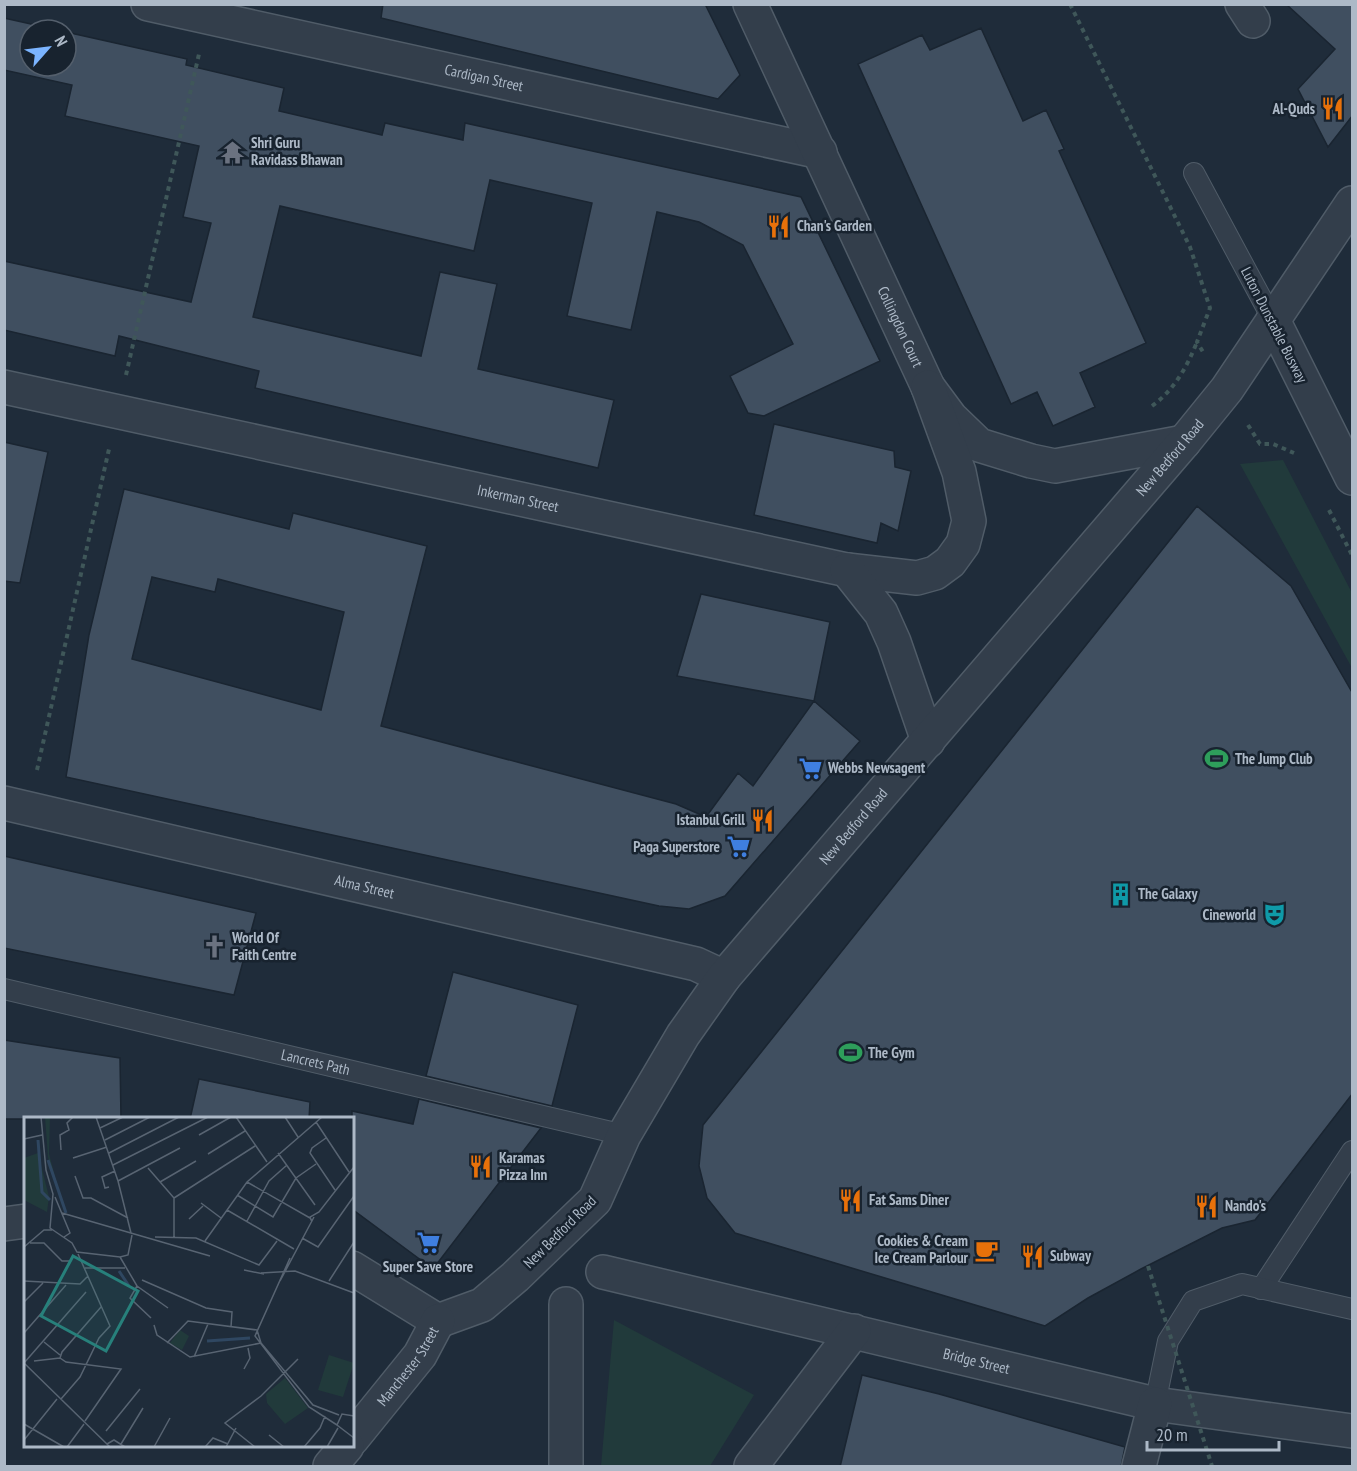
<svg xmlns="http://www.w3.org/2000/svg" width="1357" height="1471" font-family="'PT Sans Narrow',sans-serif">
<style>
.green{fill:#213a3b}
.building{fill:#404f60;stroke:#1a2531;stroke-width:1.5;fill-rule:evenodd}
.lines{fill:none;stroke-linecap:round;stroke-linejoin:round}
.lane-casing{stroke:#505c68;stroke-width:22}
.street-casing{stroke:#505c68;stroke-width:36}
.path{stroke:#3f5759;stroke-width:4;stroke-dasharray:4.5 4.5;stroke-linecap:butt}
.lane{stroke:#333e4b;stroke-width:20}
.street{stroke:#333e4b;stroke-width:33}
.path-bridge{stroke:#3f5759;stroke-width:4;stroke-dasharray:4.5 4.5;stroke-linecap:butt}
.labels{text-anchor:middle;stroke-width:5;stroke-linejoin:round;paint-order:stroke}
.street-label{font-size:15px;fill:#adb9c7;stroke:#18232f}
.poi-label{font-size:15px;font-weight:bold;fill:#adb9c7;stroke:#18232f;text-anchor:start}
.inset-river{fill:none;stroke:#2f4761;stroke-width:3}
.inset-road{fill:none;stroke:#586472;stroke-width:1.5}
.view{fill:#27807b;fill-opacity:0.15;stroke:#27807b;stroke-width:3}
.inset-edge{fill:none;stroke:#adb9c7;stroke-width:3}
</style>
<rect width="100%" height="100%" fill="#1f2c3a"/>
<path class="green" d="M1283 460 1352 593V668L1240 464Z
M614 1320 754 1395 710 1466H601Z"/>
<path class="building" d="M383 4H705L740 75 718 99 381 18Z
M1286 4H1353V115L1328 147 1298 89 1335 49Z
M4 18 58 30H30V66H66V32L187 59 186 65 284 88 279 111 382 135 385 123 463 140 465 123 801 197 880 361 764 416 748 413 730 376 793 344 743 245 699 222 657 212 631 330 567 316 592 203 490 180 474 251 280 206 253 317 421 356 440 272 497 284 478 369 614 400 598 468 255 388 259 371 119 336 115 356 4 330V261L191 302 211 223 183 217 199 146 65 116 72 85 4 70Z
M981 28 1023 121 1046 110 1064 149 1059 151 1146 343 1080 373 1095 407 1053 426 1037 392 1011 404 858 64 922 35 930 50Z
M774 424 894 451 895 467 911 471 898 531 881 523 877 543 754 515Z
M4 442 48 452 20 583 4 581Z
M124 489 289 529 293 513 427 546 381 726 676 804 706 817 738 773 753 786 814 701 860 741 725 896 689 909 659 906 66 777 89 635ZM152 577 215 592 218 579 344 612 321 710 132 659Z
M1197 506 1291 586 1353 694V1093L1255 1220 1222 1228 1141 1269 1088 1298 1045 1326 735 1233 707 1198 699 1166 703 1125Z
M701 594 830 622 814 701 677 676Z
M4 856 256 913 234 995 4 948Z
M453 972 578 1005 552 1106 426 1076Z
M4 1040 120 1058 121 1119H4Z
M199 1079 310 1102 309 1119H190Z
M419 1099 541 1128 433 1269 352 1209V1111L413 1124Z
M862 1375 939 1394 1125 1447 1121 1467H840Z"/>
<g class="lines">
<defs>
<g id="lane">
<path d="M1194 173 1273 320"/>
<path id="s1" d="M4 989 624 1135"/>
<path d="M1261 1289 1352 1151"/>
<path d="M1155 1404 1168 1341 1193 1301 1242 1284 1352 1309"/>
</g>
<g id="street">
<path id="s2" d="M148 4 820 152"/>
<path id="s3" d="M750 4 928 387 951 418 979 445 1031 461 1055 466 1184 442"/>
<path d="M1242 4 1253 21"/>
<path d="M1273 320 1352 478"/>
<path id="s4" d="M4 387 847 570 917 578 935 573 950 562 963 544 969 521 959 472 928 387"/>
<path d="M847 570 881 613 894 642 928 741"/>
<path id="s5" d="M4 803 696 964 724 977"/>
<path d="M4 1224 26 1221"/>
<path d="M352 1268 438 1321"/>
<path id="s6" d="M603 1272 1155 1404 1352 1431"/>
<path d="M566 1304V1466"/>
<path id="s7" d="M438 1321 482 1305 515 1277 595 1200 624 1135 683 1035 724 977 1184 442 1227 389 1352 203"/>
<path id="s8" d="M352 1439 420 1355 438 1321"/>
<path d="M330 1466 347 1446"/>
<path d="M751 1466 854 1331"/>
<path d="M1139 1466 1155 1404"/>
</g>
</defs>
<use href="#lane" class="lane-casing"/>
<use href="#street" class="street-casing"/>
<path class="path" d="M1070 4 1190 247 1210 308 1197 342 1203 352
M126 375 199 54
M1152 406C1174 390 1187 367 1197 342
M1248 425 1260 444H1273L1294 453
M1329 510 1352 555
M37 770 109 449"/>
<use href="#lane" class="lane"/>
<use href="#street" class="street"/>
<path class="path-bridge" d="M1148 1266 1212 1466"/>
</g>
<defs>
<symbol id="restaurant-bare" viewBox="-9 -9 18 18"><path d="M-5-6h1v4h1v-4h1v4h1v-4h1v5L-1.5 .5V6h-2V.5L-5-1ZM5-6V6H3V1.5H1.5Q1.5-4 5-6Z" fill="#e8710a" stroke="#18232f" stroke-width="2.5" paint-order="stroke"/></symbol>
<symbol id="temple-bare" viewBox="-9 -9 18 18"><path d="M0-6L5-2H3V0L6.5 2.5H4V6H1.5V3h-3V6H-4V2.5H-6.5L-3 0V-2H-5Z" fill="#6b7280" stroke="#18232f" stroke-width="2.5" paint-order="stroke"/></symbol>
<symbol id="stadium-bare" viewBox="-9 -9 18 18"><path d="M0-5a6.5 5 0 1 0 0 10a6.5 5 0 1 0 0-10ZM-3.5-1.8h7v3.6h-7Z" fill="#2e9e5b" stroke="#18232f" stroke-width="2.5" paint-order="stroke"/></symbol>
<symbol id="supermarket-bare" viewBox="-9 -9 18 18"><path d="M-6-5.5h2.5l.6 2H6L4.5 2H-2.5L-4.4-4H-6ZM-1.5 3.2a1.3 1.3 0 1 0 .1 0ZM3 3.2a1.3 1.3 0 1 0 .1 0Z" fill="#3f7fe0" stroke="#18232f" stroke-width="2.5" paint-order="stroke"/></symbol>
<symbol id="building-bare" viewBox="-9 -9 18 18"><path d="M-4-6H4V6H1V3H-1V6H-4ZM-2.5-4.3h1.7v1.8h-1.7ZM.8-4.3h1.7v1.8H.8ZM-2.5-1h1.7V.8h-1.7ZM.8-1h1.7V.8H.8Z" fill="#0f9aa8" stroke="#18232f" stroke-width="2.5" paint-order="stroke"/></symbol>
<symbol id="theatre-bare" viewBox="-9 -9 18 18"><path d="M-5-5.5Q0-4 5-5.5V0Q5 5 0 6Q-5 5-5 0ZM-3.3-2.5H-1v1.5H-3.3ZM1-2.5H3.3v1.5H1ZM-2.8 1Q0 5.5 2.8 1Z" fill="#0f9aa8" stroke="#18232f" stroke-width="2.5" paint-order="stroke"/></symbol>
<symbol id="church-bare" viewBox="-9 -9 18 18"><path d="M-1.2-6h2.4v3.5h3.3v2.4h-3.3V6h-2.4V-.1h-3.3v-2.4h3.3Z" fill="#6b7280" stroke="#18232f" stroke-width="2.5" paint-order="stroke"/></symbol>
<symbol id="cafe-bare" viewBox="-9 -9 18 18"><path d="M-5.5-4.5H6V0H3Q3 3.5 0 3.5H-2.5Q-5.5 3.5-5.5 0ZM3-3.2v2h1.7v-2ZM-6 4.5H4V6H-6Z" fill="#e8710a" stroke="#18232f" stroke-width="2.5" paint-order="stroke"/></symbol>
</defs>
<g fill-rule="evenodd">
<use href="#restaurant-bare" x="1316" y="92" width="33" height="33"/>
<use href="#temple-bare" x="216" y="136" width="33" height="33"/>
<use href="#restaurant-bare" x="762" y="210" width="33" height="33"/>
<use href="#stadium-bare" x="1200" y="742" width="33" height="33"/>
<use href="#supermarket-bare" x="794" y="752" width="33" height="33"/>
<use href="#restaurant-bare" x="746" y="804" width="33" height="33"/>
<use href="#supermarket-bare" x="722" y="830" width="33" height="33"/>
<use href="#building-bare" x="1104" y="878" width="33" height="33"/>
<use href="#theatre-bare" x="1258" y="898" width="33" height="33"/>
<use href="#church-bare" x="198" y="930" width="33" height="33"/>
<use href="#stadium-bare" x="834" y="1036" width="33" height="33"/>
<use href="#restaurant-bare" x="464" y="1150" width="33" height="33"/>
<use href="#restaurant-bare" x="834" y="1184" width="33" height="33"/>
<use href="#restaurant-bare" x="1190" y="1190" width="33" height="33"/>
<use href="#supermarket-bare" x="412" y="1226" width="33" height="33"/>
<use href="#cafe-bare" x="970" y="1234" width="33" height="33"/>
<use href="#restaurant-bare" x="1016" y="1240" width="33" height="33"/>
</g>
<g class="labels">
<g class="street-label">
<text dy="5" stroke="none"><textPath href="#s2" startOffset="344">Cardigan Street</textPath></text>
<text transform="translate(1274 325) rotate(63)" y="5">Luton Dunstable Busway</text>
<text dy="5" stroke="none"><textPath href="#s3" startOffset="356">Collingdon Court</textPath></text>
<text dy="5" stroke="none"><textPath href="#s7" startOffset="1144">New Bedford Road</textPath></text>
<text dy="5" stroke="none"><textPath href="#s4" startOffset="526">Inkerman Street</textPath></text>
<text dy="5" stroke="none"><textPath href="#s7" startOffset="658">New Bedford Road</textPath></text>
<text dy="5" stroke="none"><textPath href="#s5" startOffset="370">Alma Street</textPath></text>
<text dy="5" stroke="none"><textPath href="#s1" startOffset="320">Lancrets Path</textPath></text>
<text transform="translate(560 1232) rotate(-45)" y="5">New Bedford Road</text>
<text dy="5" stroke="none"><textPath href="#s6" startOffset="384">Bridge Street</textPath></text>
<text dy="5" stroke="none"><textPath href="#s8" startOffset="92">Manchester Street</textPath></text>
</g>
<g class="poi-label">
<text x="1315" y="114" text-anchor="end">Al-Quds</text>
<text x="251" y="148">Shri Guru<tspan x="251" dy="17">Ravidass Bhawan</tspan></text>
<text x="797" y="231">Chan's Garden</text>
<text x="1235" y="764">The Jump Club</text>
<text x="828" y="773">Webbs Newsagent</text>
<text x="745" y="825" text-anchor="end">Istanbul Grill</text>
<text x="720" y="852" text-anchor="end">Paga Superstore</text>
<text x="1138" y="899">The Galaxy</text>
<text x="1256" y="920" text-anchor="end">Cineworld</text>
<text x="232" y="943">World Of<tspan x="232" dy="17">Faith Centre</tspan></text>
<text x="868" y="1058">The Gym</text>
<text x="499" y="1163">Karamas<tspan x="499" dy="17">Pizza Inn</tspan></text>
<text x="869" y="1205">Fat Sams Diner</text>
<text x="1225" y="1211">Nando's</text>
<text x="968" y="1246" text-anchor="end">Cookies &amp; Cream<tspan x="968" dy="17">Ice Cream Parlour</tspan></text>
<text x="1050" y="1261">Subway</text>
<text x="428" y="1272" text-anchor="middle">Super Save Store</text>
</g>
</g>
<g transform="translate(24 1117)">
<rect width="330" height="330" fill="#1f2c3a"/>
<path d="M21 0H26L25 37 38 86 24 40ZM14 36 25 80 23 95 0 83V41ZM156 213 165 219 158 233 146 226ZM305 238 330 246 319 280 294 273ZM261 261 284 291 261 307 243 286 242 277Z" fill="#213a3b"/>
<path class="inset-river" d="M14 23 18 75 26 83M24 43 42 96M95 154 105 169M183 224 226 221"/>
<path class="inset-road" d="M17 0 22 53 29 77 26 111 48 126 53 135 96 140 104 138 108 118M72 0 94 64 107 116M212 0 243 45M261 0 274 20M292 5 325 55M76 11 99 0M175 18 207 0M302 21 288 31 286 36 311 73M0 22 18 18M81 23 126 0M37 33 36 18 45 13 43 6 49 0M85 36 155 0M254 36 291 88M184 37 221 14M49 41 83 30M89 48 184 0M124 51 150 81V120M51 59 59 81H67L104 101M94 64 156 31M136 65 172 44M223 65 286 101M85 70 81 71 78 60 91 54M213 78 249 100 272 61 292 47M31 80 46 116 40 120M150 81 231 29M177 86 197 101M203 93 270 132M38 96 186 139M165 102 179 89M223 104 245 64 263 48M288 105 286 100 295 95 330 50M131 120 172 121 235 148 253 124M278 121 294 130 330 79M181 124 223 65 298 0M6 126H20L38 144H47M0 130 20 113H28M96 140 113 169 144 191M266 141 231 219 285 290 313 308M61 151H101M220 153 240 157M237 156 271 154 330 176M118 163 182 191 208 195 207 210M0 164 56 167 64 159M256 164 290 100M305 164 330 125M113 169 106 181 127 201M0 185 19 166M130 208 133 218 166 240 237 226M233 213 237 226 289 288 315 298M0 216 42 168M20 225 36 238M143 226 164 204 233 213M170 240 184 207M36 241 42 245 97 252 61 304M36 241 38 235 77 190M10 244 36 241M0 246 62 175M0 246 86 330M220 252 226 241 224 231M37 282 56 260 75 221 86 209 54 137M330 299 318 297 313 308 330 321M0 307 40 330M82 314 116 272M245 318 260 330M0 323 33 282M83 327 90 323 101 330M97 327 119 291M43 330 60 307M130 330 146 301M181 330 189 321 204 327M202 330 212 311M231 330 201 306 237 279 274 242M280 330 296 311 301 299M303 330 314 311"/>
<path class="view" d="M49 139 114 174 82 234 17 199Z"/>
<rect width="330" height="330" class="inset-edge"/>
</g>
<rect width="1357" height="1471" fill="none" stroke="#adb9c7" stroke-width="12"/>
<g transform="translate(48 48) rotate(62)"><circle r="28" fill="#18232f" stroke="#545f6c" stroke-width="1.5"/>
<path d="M0-4.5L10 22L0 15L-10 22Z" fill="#7bb4ff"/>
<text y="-9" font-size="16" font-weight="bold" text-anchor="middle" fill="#adb9c7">N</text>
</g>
<path d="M1147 1441v9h132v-9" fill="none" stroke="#adb9c7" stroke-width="3"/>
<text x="1156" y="1441" font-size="18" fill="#adb9c7" stroke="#18232f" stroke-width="4.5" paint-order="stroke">20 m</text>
</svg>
